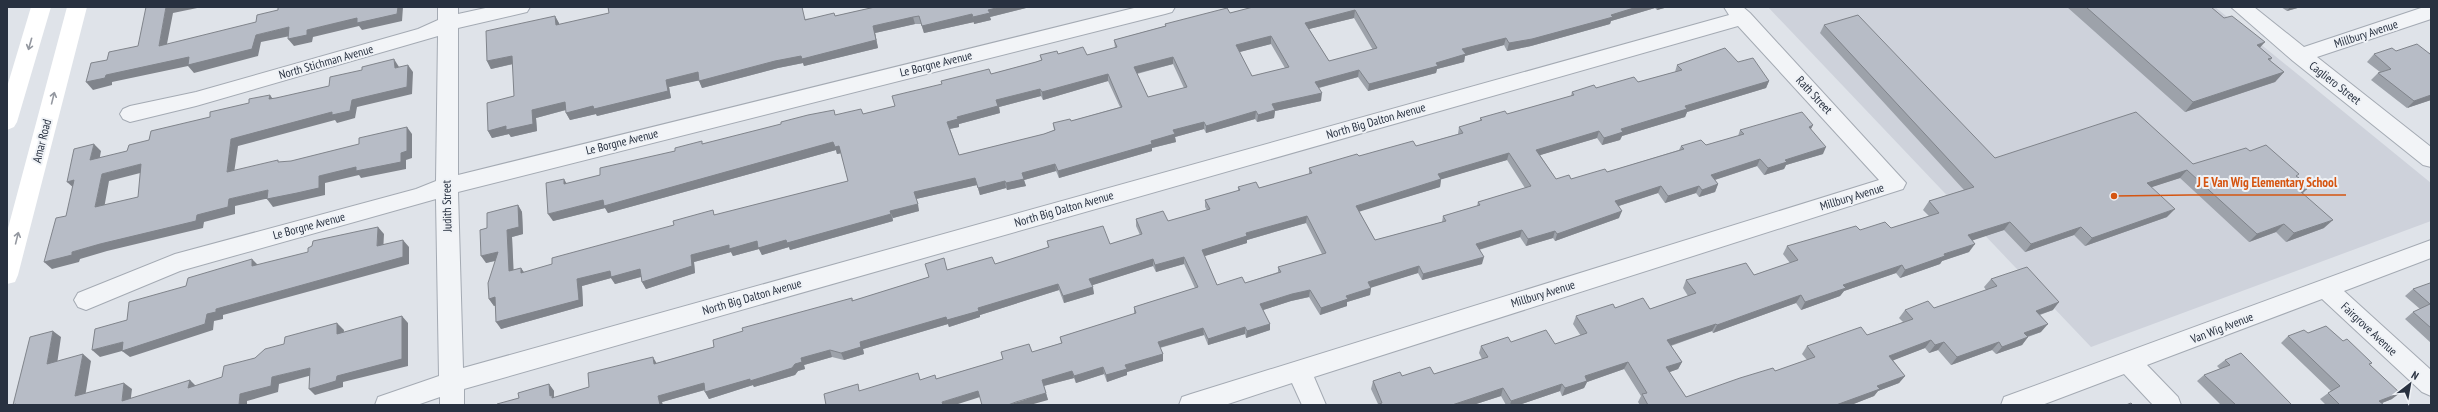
<svg xmlns="http://www.w3.org/2000/svg" width="2438" height="412" font-family="'PT Sans Narrow',sans-serif">
<style>
.built{fill:#ced2db}
.lines{fill:none;stroke-linecap:round;stroke-linejoin:round}
.street-casing{stroke:#a4aab3;stroke-width:2}
.street{fill:#f2f4f7;fill-rule:evenodd}
.secondary{fill:#fff;fill-rule:evenodd}
.wall{fill:#9da2aa;fill-rule:evenodd}
.shaded-wall{fill:#80848b}
.building{fill:#b7bcc6;stroke:#80848b;fill-rule:evenodd}
.oneway{stroke:#9498a0}
.labels{text-anchor:middle;stroke-width:4;stroke-linejoin:round;paint-order:stroke}
.street-label{font-size:12px;fill:#283140;stroke:#eff2f6}
.leader{fill:none;stroke:#d55511;stroke-width:1.5}
.callout-dot{fill:#d55511;stroke:#eff2f6;stroke-width:1.5}
.callout-label{font-size:13px;text-anchor:middle;font-weight:bold;fill:#d55511;stroke:#eff2f6;stroke-width:4;stroke-linejoin:round;paint-order:stroke}
</style>
<rect width="100%" height="100%" fill="#dfe3e9"/>
<path class="built" d="M1768 7H2215L2431 183V221L2091 347Z"/>
<g class="lines">
<defs>
<path id="street" d="M438 7H458V14L490 7H530L527 12 458 28V175L1138 7H1175L1172 12 1165 14 458 192 463 368 1729 15 1724 7H1743L1750 13 1906 183 1903 189 1314 377 1326 405H1302L1292 383 1225 405H1179L1182 397 1191 394 1879 180 1738 26 464 389V405H440V397L417 405H375L378 397 439 376 436 199 180 271 86 310 78 307 74 300 78 293 175 254 416 189 436 181 438 36 196 106 130 122 123 119 120 114 123 109 130 106 196 92 418 29 438 20Z
M2231 7H2254L2304 47 2424 7H2431V19L2317 57 2431 147V167L2423 165 2293 61Z
M2431 240V258L2344 291 2431 370V396L2422 392 2322 299 2147 365 2178 397 2181 405H2153L2124 374 2042 405H2001L2004 397Z"/>
</defs>
<use href="#street" class="street-casing"/>
<use href="#street" class="street"/>
<path class="secondary" d="M31 7H51L17 122 14 127 7 130V87Z
M67 7H87L18 275 15 282 7 284V232Z"/>
</g>
<path class="wall" d="M875 7H1030L990 17 991 20 974 24V22L924 33 921 24H915L875 33 878 48 804 66 803 63 778 68 702 88 699 80 669 87 671 98 597 116 596 114 570 120 566 113V110L536 118 537 131 511 137 509 134 492 138 488 131 514 96 513 64 491 69 487 61 555 16 559 24 805 19 835 16Z
M1253 7H1668L1657 10 1655 8 1611 21 1610 24 1531 46 1507 51 1504 45 1465 56 1464 62 1437 69 1436 73 1368 91 1358 77 1319 88 1321 101 1275 111 1274 118 1257 122 1255 119 1206 133 1204 129 1175 137 1176 142 1152 148V151L1059 178 1056 171 1024 180 1026 186 1007 190 1006 188 980 195 977 185 916 199 919 211 893 218V221L790 250 789 247 762 255 759 249 733 256 731 252 694 262 695 273 646 289 642 282 641 277 615 284 611 278 582 286 583 306 501 329 495 305 494 306 489 299 495 261 486 263 487 228 518 205 522 212 523 234 512 237 513 270 521 268 524 273 716 215 848 181 841 153 837 154 836 150 608 213 605 208 553 221 567 184 600 175 675 151 703 144 836 115 863 114 895 106 991 74 1036 62 1041 60 1040 55 1058 54 1087 55 1115 48 1114 40 1165 26V24L1230 13ZM1354 18 1373 50 1329 61 1309 29ZM1271 44 1285 68 1252 76 1239 52ZM1173 64 1184 88 1148 97 1137 74ZM1108 81 1120 107 1071 121 1053 123 1054 130 1044 134 959 155 950 129 959 127V124L1000 113 999 107 1041 96 1043 100Z
M2067 7H2211L2272 58 2270 61 2284 72 2275 82 2185 112Z
M2281 7H2301L2287 11Z
M1824 25 1995 158 2193 164 2250 151 2297 176 2303 194 2324 228 2286 242 2276 232 2249 242 2180 178 2151 187 2167 217 2085 246 2074 235 2025 252 2004 230 1972 240 1969 252 1942 261 1940 264 1900 278 1896 273 1844 291 1840 296 1801 310 1796 303 1713 333 1712 331 1671 346 1682 362 1678 369 1669 372 1686 397 1775 371 1807 360 1802 354 1807 346 1867 335 1903 322 1899 318 1905 310 1934 308 1986 290 1984 287 1991 279 2053 310 2040 315 2041 332 2028 337 2022 345 1996 354 1992 350 1951 365 1938 350 1929 353 1925 348 1893 360 1905 376 1899 383 1878 391 1874 396 1851 405H1640L1638 402 1641 396 1624 369 1587 382 1584 388 1562 396 1560 391 1519 405H1506L1501 396 1473 405H1377L1378 404 1371 389 1373 381 1402 376 1434 374 1482 359 1479 353 1481 346 1511 342 1555 344 1581 336 1573 324 1576 316 1615 308 1650 309 1688 296 1683 288 1686 280 1754 275 1790 263 1783 254 1787 246 1860 230 1891 228 1929 216 1923 210 1929 201 1964 190 1820 33Z
M2396 51 2431 53V100L2407 108 2371 80 2378 73 2380 72 2367 62 2374 54Z
M1738 62 1769 81 1766 88 1687 112 1685 117 1622 136 1620 140 1602 145 1597 138 1540 155 1556 179H1571L1607 172 1679 150 1681 146 1706 145 1738 136 1740 130 1813 125 1811 129 1823 154 1786 165 1784 169 1764 175 1757 166 1715 180 1718 184 1715 192 1699 197 1696 193 1665 203 1658 193 1619 206V218L1555 241 1553 238 1526 246 1520 237 1479 250 1482 264 1422 280 1418 273 1371 287V288L1370 295 1347 302V306L1320 315 1309 297 1291 301 1263 310 1270 324V330L1246 338 1245 334 1208 345 1204 335 1160 348 1163 354V361L1127 372V375L1107 382 1104 374 1076 383 1074 378 1044 386 1048 400 980 397 860 391 920 380 936 379 1003 359 1001 352H1032L1061 343 1060 337 1134 314V307L1195 288 1184 264 1156 272 1153 266 1092 285 1094 294 1064 303 1059 290 980 315V317L949 327 948 324 863 349 864 354 844 360 832 357 804 365 805 369 798 371 795 375 754 387 753 385 709 399 705 392V390L662 402 519 398 549 384 554 391V398L589 387 657 363 714 347 743 331 852 298 853 301 929 277 947 270 995 264 1048 248 1047 241 1110 244 1140 235 1136 226V219L1168 221 1207 210 1205 207V200L1238 191V187L1259 188 1309 174V168L1359 156 1416 146 1458 134 1459 127 1480 121V118L1507 114 1571 96 1572 92 1596 88 1638 82 1675 72 1677 65ZM1507 160 1525 188 1478 202 1477 206 1443 216 1442 222 1375 240 1359 211 1440 187 1441 179ZM1306 223 1322 254 1278 267V272L1245 283 1217 285 1204 256 1247 243V240Z
M2431 284V343L2405 319 2413 312 2420 309 2405 296 2413 289Z
M2308 333 2343 341 2372 363 2370 364 2392 399 2382 403 2384 405H2326L2320 399 2331 391 2281 343 2288 336Z
M2225 360 2292 405H2221L2197 381 2204 375 2220 369 2217 366Z"/>
<path class="shaded-wall" d="M166 7H202L173 13 165 54 159 46Z
M398 7H403L402 21 362 30 359 26 313 37 312 42 294 46 288 39 307 30Z
M1000 7H1030L990 17 991 20 974 24 973 17 988 10Z
M1637 7H1656L1655 8 1611 21 1610 24 1531 46 1507 51 1509 43Z
M1658 7H1668L1657 10Z
M2290 7H2301L2287 11Z
M1355 10 1354 18 1305 30V23Z
M972 14 974 22 924 33 922 26Z
M555 16 559 23 560 32 556 25Z
M913 17 915 24 875 33 878 48 804 66 803 63 778 68 702 88 699 81 873 26Z
M289 27 295 35 261 42 258 56 194 73 188 66 112 82V85L93 90 86 82 106 75 256 35Z
M1271 36V44L1236 53V45Z
M1506 38 1504 45 1465 56 1464 62 1437 69 1436 73 1368 91 1369 84 1436 63 1462 49Z
M2265 42 2256 52 2257 45Z
M512 56 517 63 491 69 487 61Z
M1173 57V64L1134 74V67Z
M394 59 399 67 395 68Z
M408 65 413 72 412 94 357 107 355 118 337 123 335 120 238 146 233 180 227 172 231 139 352 100Z
M1359 70 1358 77 1314 89 1315 82Z
M698 72 701 80 669 87 671 98 597 116 596 114 570 120 566 113 666 80Z
M2284 72 2275 82 2185 112 2193 102Z
M1108 74V81L1043 100 1042 92Z
M1769 81 1766 88 1687 112 1685 117 1622 136 1620 140 1602 145 1604 138 1621 129 1685 106Z
M1040 89 1041 96 999 107 1000 113 959 124V127L949 129 947 122 957 117 996 100Z
M1322 93 1321 101 1275 111 1274 118 1257 122 1258 115 1272 104Z
M270 95 275 102 269 99Z
M2431 95V100L2407 108 2414 101Z
M565 102 569 109 536 118 537 131 511 137 509 134 492 138 488 131 532 110Z
M1256 111 1255 119 1206 133V126Z
M1204 122V129L1175 137 1176 142 1152 148V151L1059 178 1058 171 1151 141 1173 130Z
M1813 125 1809 132V127Z
M407 127 412 134V158L406 160V169L361 178 359 175 325 183V195L303 200 273 207 267 199 319 176 401 153Z
M1599 131 1597 138 1534 157 1536 150Z
M833 142 839 146 842 153 837 154 836 150 608 213 605 208 553 221 548 214Z
M94 144 101 151 98 167 90 160Z
M1826 147 1823 154 1786 165 1784 169 1764 175 1768 168 1785 160Z
M1509 153 1507 160 1436 181 1438 174Z
M1760 159 1757 166 1708 182 1711 175Z
M141 164 148 171 109 181 103 214 95 207 102 174Z
M1055 164 1056 171 1024 180 1026 186 1007 190 1006 183 1022 173Z
M2187 170 2180 178 2140 191 2147 183Z
M975 178 977 185 916 199 914 192Z
M564 179 568 186 564 184Z
M1441 179 1440 187 1355 213 1356 206Z
M74 180 75 189 67 182Z
M1005 181 1006 188 980 195 978 188Z
M1718 184 1715 192 1699 197 1702 190Z
M1661 186 1658 193 1612 208 1615 201Z
M1699 186 1696 193 1665 203 1668 196Z
M2307 189 2299 197 2300 191Z
M268 190 274 197 235 206V214L204 222 203 228 107 251 80 259 79 262 52 269 44 262 72 252 197 215 229 199Z
M918 204 919 211 893 218 890 211Z
M518 205 522 212 523 234 512 237 514 278 509 271 507 230Z
M2175 209 2167 217 2085 246 2092 238Z
M1622 211 1619 218 1555 241 1557 234Z
M891 214 893 221 790 250 789 247 762 255 759 249 733 256 731 252 694 262 695 273 646 289 642 282 691 255 729 245 757 241 786 240Z
M1307 216 1306 223 1247 240V243L1202 257V250L1246 233Z
M2333 220 2324 228 2286 242 2294 233Z
M2010 222 2004 230 1962 244 1968 235Z
M2284 224 2276 232 2249 242 2257 234Z
M378 227 384 234 383 253 377 246Z
M2081 227 2074 235 2025 252 2031 244Z
M1522 230 1520 237 1474 251 1476 244Z
M1555 231 1553 238 1526 246 1528 239Z
M403 240 409 247V264L223 315V319L214 321 213 330 130 357 122 351 100 357 92 350 123 342 207 314 216 309Z
M1975 244 1969 252 1942 261 1940 264 1900 278 1905 270 1944 254Z
M498 252 502 259 486 263 481 256Z
M1184 257V264L1156 272 1155 265Z
M1484 257 1482 264 1422 280 1423 274Z
M252 259 259 266H252Z
M1153 259V266L1090 286 1089 279Z
M1902 265 1896 273 1844 291 1840 296 1801 310 1805 302 1843 285Z
M1419 266 1418 273 1367 289 1368 282Z
M521 268 526 275 521 273Z
M640 269 644 276 615 284 611 278 582 286 583 306 501 329 496 322 577 279 610 271Z
M1058 284 1059 290 980 315V317L949 327 948 324 863 349 864 354 844 360 841 353 860 342Z
M1093 287 1094 294 1064 303 1063 296Z
M1371 288 1370 295 1347 302V306L1320 315 1321 308 1346 296Z
M1310 290 1309 297 1291 301 1260 311V304L1292 294Z
M1801 295 1796 303 1713 333 1717 325Z
M495 297 500 304 494 306 489 299Z
M2059 302 2053 310 2029 318 2036 311Z
M402 316 408 323V366L343 382V387L315 395 309 389 337 376Z
M337 323 344 330 343 341 337 334Z
M1270 324V330L1246 338 1247 331Z
M1716 324 1712 331 1663 348 1667 340Z
M2048 324 2041 332 2017 340 2024 333Z
M1245 327V334L1208 345V339Z
M1203 328 1204 335 1158 348V342Z
M53 331 61 337 56 371 47 364Z
M2028 337 2022 345 1996 354 2002 347Z
M1931 340 1925 348 1884 364 1889 356Z
M1944 342 1938 350 1929 353 1935 345Z
M1999 342 1992 350 1951 365 1957 357Z
M830 350 832 357 804 365 805 369 798 371 795 375 754 387 753 385 709 399 705 392 795 364 801 358Z
M83 354 91 361 84 403 75 396Z
M1163 354V361L1127 372V375L1107 382 1106 375 1125 365Z
M653 357 657 364H654Z
M1628 362 1624 369 1587 382 1584 388 1562 396 1565 388 1585 376Z
M1682 362 1678 369 1662 375 1666 367Z
M1103 367 1104 374 1076 383 1074 376Z
M310 368 316 374 279 384 278 392 247 401V405H239L240 394 272 377Z
M1072 371 1074 378 1043 386 1042 380Z
M1905 376 1899 383 1878 391 1874 396 1851 405H1836L1877 386Z
M190 380 197 387 188 388Z
M124 383 132 389 130 405 122 401Z
M704 383 708 389 662 402 663 405H660L658 396Z
M549 384 554 391V398L557 402 550 396Z
M1562 384 1560 391 1519 405H1510L1511 401Z
M1503 388 1501 396 1473 405H1452Z
M978 391 980 397 955 405H943L942 402Z
M1046 393 1048 400 1030 405H1008Z
M2400 393 2392 399 2377 405 2379 401Z"/>
<path class="building" d="M146 7H166L159 46 256 22 257 15 278 10V7H398L397 14 357 23V18L307 30V35L288 39 289 27 256 35 252 49 188 65 189 57 106 75 105 78 86 82 91 63 107 60 109 52 138 46Z
M608 7H802L805 20 834 13 835 16 875 7H1000L988 10 990 13 973 17 972 14 922 26 919 16 913 17 873 26 876 40 802 59 801 56 775 61 699 81 698 72 666 80 668 91 594 109 593 106 566 113 565 102 532 110 533 124 506 130V126L488 131 487 103 514 96 512 56 487 61 486 31 555 16 556 25 609 13Z
M1253 7H1637L1611 15 1613 17 1532 39 1509 43 1506 38 1462 49 1466 54 1436 63 1438 66 1369 84 1359 70 1315 82 1322 93 1272 104 1275 110 1258 115 1256 111 1206 126 1204 122 1173 130 1175 134 1151 141 1152 144 1058 171 1055 164 1022 173 1024 179 1006 183 1005 181 978 188 975 178 914 192 918 204 890 211 891 214 787 243 786 240 758 248 757 241 729 249V245L691 255 692 266 642 282 640 269 611 277 610 271 577 279 579 300 496 322 495 297 489 299 488 283 498 252 481 256 480 230 487 228V213L518 205 519 227 507 230 509 271 521 268V273L552 264V258L674 225 673 221 713 210 714 215 848 181 839 146 835 147 833 142 604 206 603 200 548 214 546 183 564 179V184L600 175V168L675 151V148L702 141V144L781 124V122L808 115 834 110 835 115 861 109 863 114 895 106 892 96 942 84 941 81 989 69 991 74 1036 62 1042 60 1040 55 1057 51 1058 54 1083 47 1087 55 1117 47 1114 40 1166 26 1165 24 1227 8 1230 13ZM1355 10 1377 48 1329 61 1305 23ZM1271 36 1289 67 1252 76 1236 45ZM1173 57 1187 87 1148 97 1134 67ZM1108 74 1122 107 1071 121 1070 119 1053 123 1055 130 1044 134 959 155 947 122 958 119 957 117 998 106 996 100 1040 89 1042 92Z
M2086 7H2211L2224 18 2232 16 2265 42 2257 45 2272 58 2268 59 2284 72 2193 102Z
M1858 15 1995 158 2136 112 2193 164 2246 148 2250 151 2266 145 2299 174 2296 176 2299 178 2297 179 2307 189 2300 191 2333 220 2294 233 2284 224 2257 234 2187 170 2147 183 2175 209 2092 238 2081 227 2031 244 2010 222 1968 235 1975 244 1944 254 1945 256 1905 270 1902 265 1843 285 1846 288 1805 302 1801 295 1717 325 1716 324 1667 340 1682 362 1666 367 1686 397 1740 378 1773 368 1775 371 1815 357 1807 346 1861 327 1867 335 1913 319 1905 310 1928 301 1934 308 1997 286 1991 279 2027 267 2059 302 2036 311 2048 324 2024 333 2028 337 2002 347 1999 342 1957 357 1944 342 1935 345 1931 340 1889 356 1905 376 1877 386 1880 389 1836 405H1648L1642 394 1647 393 1628 362 1585 376 1587 381 1565 388 1562 384 1511 401 1503 388 1452 405H1377L1382 403 1373 381 1400 372 1402 376 1430 367 1434 374 1488 357 1481 346 1508 337 1511 342 1546 330 1555 344 1587 333 1576 316 1613 304 1615 308 1643 298 1650 309 1696 293 1686 280 1746 263 1754 275 1798 260 1787 246 1856 226 1860 230 1885 222 1891 228 1939 213 1929 201 1974 187 1824 25Z
M2417 44 2430 54 2431 53V95L2414 101 2378 73 2391 69 2374 54 2392 48 2396 51Z
M1725 48 1738 62 1753 58 1769 81 1685 106 1687 109 1621 129 1623 132 1604 138 1599 131 1536 150 1556 179 1569 175 1571 179 1605 169 1607 172 1684 149 1681 146 1701 140 1706 145 1744 134 1740 130 1802 112 1813 125 1809 127 1826 147 1785 160 1787 162 1768 168 1760 159 1711 175 1718 184 1702 190 1699 186 1668 196 1661 186 1615 201 1622 211 1557 234 1555 231 1528 239 1522 230 1476 244 1484 257 1423 274 1419 266 1368 282 1371 288 1346 296 1348 299 1321 308 1310 290 1292 294 1260 304 1270 324 1247 331 1245 327 1208 339 1203 328 1158 342 1163 354 1125 365 1127 369 1106 375 1103 367 1074 376 1072 371 1042 380 1046 393 1016 402 1008 405H982L978 391 942 402 943 405H826L824 394 858 384 859 391 918 373 920 380 935 375 936 379 1003 359 1001 352 1029 344 1032 352 1062 343 1060 337 1136 313 1134 307 1198 287 1184 257 1155 265 1153 259 1089 279 1093 287 1063 296 1058 284 978 308 979 311 947 320 946 317 860 342 861 347 841 353 830 350 801 358 802 362 795 364 792 368 750 381V379L705 392 704 383 658 396 660 405H497V404L519 398 518 393 549 384 550 396 552 395V398L589 387 588 373 653 357 654 364 714 347 713 340 743 331 742 328 852 298V301L929 277 925 264 944 258 947 270 992 257 995 264 1049 247 1047 241 1103 226 1110 244 1142 234 1136 219 1163 211 1168 221 1210 209 1205 200 1240 190 1238 187 1256 182 1259 188 1312 173 1309 168 1357 154 1359 156 1413 141 1416 146 1463 133 1459 127 1482 120 1480 118 1505 111 1507 114 1574 95 1572 92 1594 85 1596 88 1634 77 1638 82 1682 70 1677 65ZM1509 153 1531 186 1478 202 1480 205 1443 216 1446 221 1375 240 1356 206 1441 179 1438 174ZM1307 216 1326 253 1278 267 1281 272 1245 283 1242 277 1217 285 1202 250 1247 236 1246 233Z
M394 59 395 68 408 65 407 87 352 100 350 111 332 115V112L231 139 227 172 278 160V162L291 161 359 144V138L407 127V151L401 153V162L356 171V167L319 176V188L297 193 267 199 268 190 229 199 228 207 197 215 196 221 100 244 72 252V255L44 262 56 218 66 216 74 180 67 182 74 149 94 144 90 160 127 151 129 145 149 140 151 131 210 117V112L249 103V99L270 95 269 99 276 98 329 86 330 77 362 70V67ZM141 164 138 197 95 207 102 174Z
M378 227 377 246 403 240V257L216 309V312L207 314 205 324 122 351 123 342 92 350 95 329 127 320 129 302 186 286 188 278 252 259V266L308 252V248L312 246 313 241Z
M2430 283 2431 284V328L2413 312 2430 304 2413 289Z
M402 316V359L337 376 336 381 309 389 310 368 272 377 271 386 240 394 239 405H16V404L13 405 30 337 53 331 47 364 83 354 75 396 124 383 122 401 190 380 188 388 222 377 224 366 255 358 265 349 284 344 285 337 337 323V334Z
M2326 326 2343 341 2347 339 2372 363 2369 364 2400 393 2379 401 2384 405H2340L2328 393 2340 386 2288 336 2304 330 2308 333Z
M2241 353 2292 405H2236L2204 375 2230 365 2225 360Z
M2131 403 2133 405H2126Z"/>
<defs><path id="oneway-shaft" d="M-6 0H5M1.5-3L5.5 0L1.5 3" fill="none" stroke-width="1.6" stroke-linecap="round" stroke-linejoin="round"/></defs>
<g class="oneway">
<use href="#oneway-shaft" transform="translate(30 44) rotate(106)"/>
<use href="#oneway-shaft" transform="translate(53 98) rotate(-76)"/>
<use href="#oneway-shaft" transform="translate(17 238) rotate(-76)"/>
</g>
<g class="labels">
<g class="street-label">
<text transform="translate(2366 34) rotate(-18)" y="4">Millbury Avenue</text>
<text transform="translate(326 62) rotate(-16)" y="4">North Stichman Avenue</text>
<text transform="translate(936 64) rotate(-14)" y="4">Le Borgne Avenue</text>
<text transform="translate(2335 83) rotate(38)" y="4">Cagliero Street</text>
<text transform="translate(1814 95) rotate(47)" y="4">Rath Street</text>
<text transform="translate(1376 121) rotate(-16)" y="4">North Big Dalton Avenue</text>
<text transform="translate(42 141) rotate(-76)" y="4">Amar Road</text>
<text transform="translate(622 142) rotate(-14)" y="4">Le Borgne Avenue</text>
<text transform="translate(1852 197) rotate(-17)" y="4">Millbury Avenue</text>
<text transform="translate(447 206) rotate(-91)" y="4">Judith Street</text>
<text transform="translate(1064 209) rotate(-16)" y="4">North Big Dalton Avenue</text>
<text transform="translate(309 226) rotate(-15)" y="4">Le Borgne Avenue</text>
<text transform="translate(1543 294) rotate(-17)" y="4">Millbury Avenue</text>
<text transform="translate(752 297) rotate(-16)" y="4">North Big Dalton Avenue</text>
<text transform="translate(2222 328) rotate(-21)" y="4">Van Wig Avenue</text>
<text transform="translate(2369 329) rotate(43)" y="4">Fairgrove Avenue</text>
</g>
</g>
<path class="leader" d="M2114 196L2189 195H2346"/>
<circle class="callout-dot" cx="2114" cy="196" r="4"/>
<g class="callout-label">
<text x="2267" y="187">J E Van Wig Elementary School</text>
</g>
<rect width="2438" height="412" fill="none" stroke="#283140" stroke-width="16"/>
<g transform="translate(2410 384) rotate(31)" stroke="#eff2f6" stroke-width="3" paint-order="stroke">
<path d="M0-3L7 15L0 10L-7 15Z" fill="#283140"/>
<text y="-6" font-size="11" font-weight="bold" text-anchor="middle" fill="#283140">N</text>
</g>
</svg>
